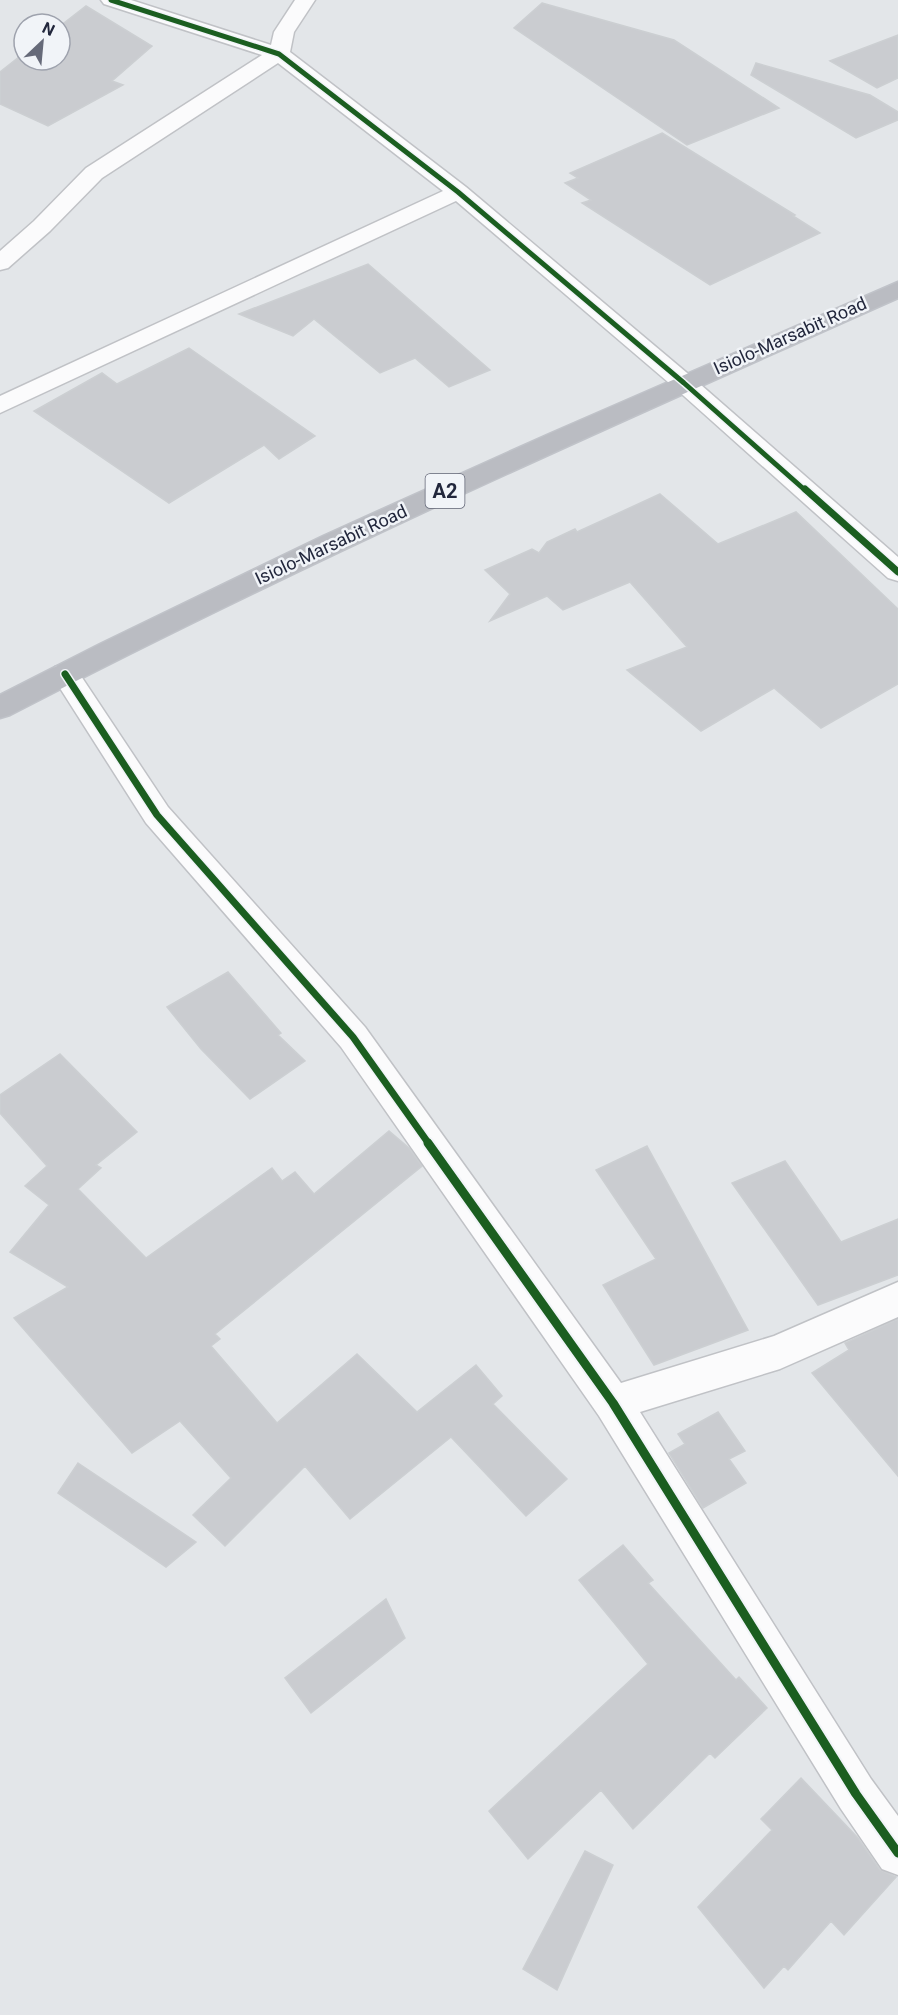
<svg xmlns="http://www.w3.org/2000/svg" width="898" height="2015" font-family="Roboto,sans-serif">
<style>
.building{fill:#caccd0;stroke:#cccfd2;stroke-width:1.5}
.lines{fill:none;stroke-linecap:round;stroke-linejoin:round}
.street-casing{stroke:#c0c2c6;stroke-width:3}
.highway-casing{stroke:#c0c3c9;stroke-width:3}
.street{fill:#fbfbfc;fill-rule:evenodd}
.highway{fill:#babcc2;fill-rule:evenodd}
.cycleway-far2-casing{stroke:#f1f4f8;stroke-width:8}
.cycleway-far1-casing{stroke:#f1f4f8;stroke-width:10}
.cycleway-casing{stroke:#f1f4f8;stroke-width:13}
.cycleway-far2{stroke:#1b5e20;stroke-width:5}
.cycleway-far1{stroke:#1b5e20;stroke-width:7}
.cycleway{stroke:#1b5e20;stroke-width:9}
.labels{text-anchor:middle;stroke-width:5;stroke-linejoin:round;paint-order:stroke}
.far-street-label{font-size:18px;fill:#22273c;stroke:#f1f4f8}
.shield{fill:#f1f4f8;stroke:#606474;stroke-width:1.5}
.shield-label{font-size:20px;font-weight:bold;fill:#22273c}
</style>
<rect width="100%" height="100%" fill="#e3e6e9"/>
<path class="building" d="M542 3 674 40 779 108 687 145 514 28Z
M86 6 152 46 112 81 123 85 48 126 0 104V72L24 53V60H60V26Z
M898 35V78L877 88 830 61Z
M756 63 870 95 898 112V120L856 138 751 75Z
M662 133 795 215 793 216 820 233 710 285 582 203 591 200 565 183 578 178 570 173Z
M368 264 490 370 449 387 415 358 380 373 314 319 293 336 239 314Z
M189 348 315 436 279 459 264 445 169 503 34 411 102 373 117 384Z
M660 494 718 544 796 512 898 609V684L821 728 774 688 701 731 627 670 687 647 630 582 563 610 547 596 490 621 510 594 485 570 532 549 539 553 547 542 575 529 577 532Z
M228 972 281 1033 278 1035 305 1061 250 1099 201 1049 167 1007Z
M60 1054 137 1132 96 1165 101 1168 78 1189 146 1258 272 1168 282 1181 295 1172 314 1194 389 1131 409 1148 422 1166 215 1334 220 1339 211 1346 277 1423 357 1354 417 1412 476 1365 502 1396 493 1404 567 1479 526 1516 451 1437 350 1519 305 1466 225 1546 193 1515 231 1478 180 1421 132 1453 14 1318 68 1287 10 1252 49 1205 25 1186 47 1166 0 1113V1095Z
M647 1146 748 1330 654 1365 603 1285 656 1259 596 1170Z
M785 1161 841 1242 898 1219V1275L818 1305 732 1183Z
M898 1319V1476L812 1373 849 1350 845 1343Z
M718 1412 745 1451 729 1459 746 1483 703 1508 669 1453 685 1444 678 1434Z
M78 1463 196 1542 166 1567 58 1493Z
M623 1545 653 1580 648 1583 736 1680 739 1677 767 1708 715 1758 710 1753 633 1829 601 1790 528 1859 489 1811 648 1664 579 1580Z
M386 1599 405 1638 311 1713 285 1678Z
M801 1778 858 1838 880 1870 896 1877 844 1935 831 1921 788 1970 784 1966 764 1988 698 1907 772 1830 761 1819Z
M585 1851 613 1865 557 1990 523 1969Z"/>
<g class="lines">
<defs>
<path id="street" d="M101 0H131L271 45 274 32 295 0H315L294 32 290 52 466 187 693 378 898 557V581L888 578 675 388 456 201 0 413V396L443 191 278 63 102 178 50 231 8 268 0 270V251L34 221 86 168 262 55 104 4Z
M65 664 75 667 168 807 365 1027 621 1383 774 1336 898 1282V1317L780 1369 640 1412 871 1779 898 1816V1875L882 1869 841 1809 599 1416 341 1047 146 823 51 674 55 667Z"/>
<path id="highway" d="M898 282V298C599 431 300 564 10 715L0 718V695L100 644 323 536 549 434Z"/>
</defs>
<use href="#street" class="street-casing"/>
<use href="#highway" class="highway-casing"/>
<use href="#street" class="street"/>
<use href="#highway" class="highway"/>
<defs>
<path id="cycleway-far2" d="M111 0 279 54 458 192 684 383 806 491"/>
<path id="cycleway-far1" d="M805 489 898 572
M65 674 157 815 353 1037 429 1144"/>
<path id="cycleway" d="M428 1143 613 1403 856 1794 898 1853"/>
</defs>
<use href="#cycleway-far2" class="cycleway-far2-casing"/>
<use href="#cycleway-far1" class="cycleway-far1-casing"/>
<use href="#cycleway" class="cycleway-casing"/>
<use href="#cycleway-far2" class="cycleway-far2"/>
<use href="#cycleway-far1" class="cycleway-far1"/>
<use href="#cycleway" class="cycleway"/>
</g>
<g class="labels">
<g class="far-street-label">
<text transform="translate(790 336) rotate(-24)" y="6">Isiolo-Marsabit Road</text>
<text transform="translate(331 545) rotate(-25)" y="6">Isiolo-Marsabit Road</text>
</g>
<rect class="shield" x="425.5" y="474" width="39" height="34" rx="4.5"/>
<g class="shield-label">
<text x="445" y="498">A2</text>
</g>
</g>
<g transform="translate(42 42) rotate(26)"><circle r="28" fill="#f1f4f8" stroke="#9ea2ad" stroke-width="1.5"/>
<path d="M0-4.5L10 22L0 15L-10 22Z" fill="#666a79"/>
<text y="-9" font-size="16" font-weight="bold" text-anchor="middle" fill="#22273c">N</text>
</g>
</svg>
